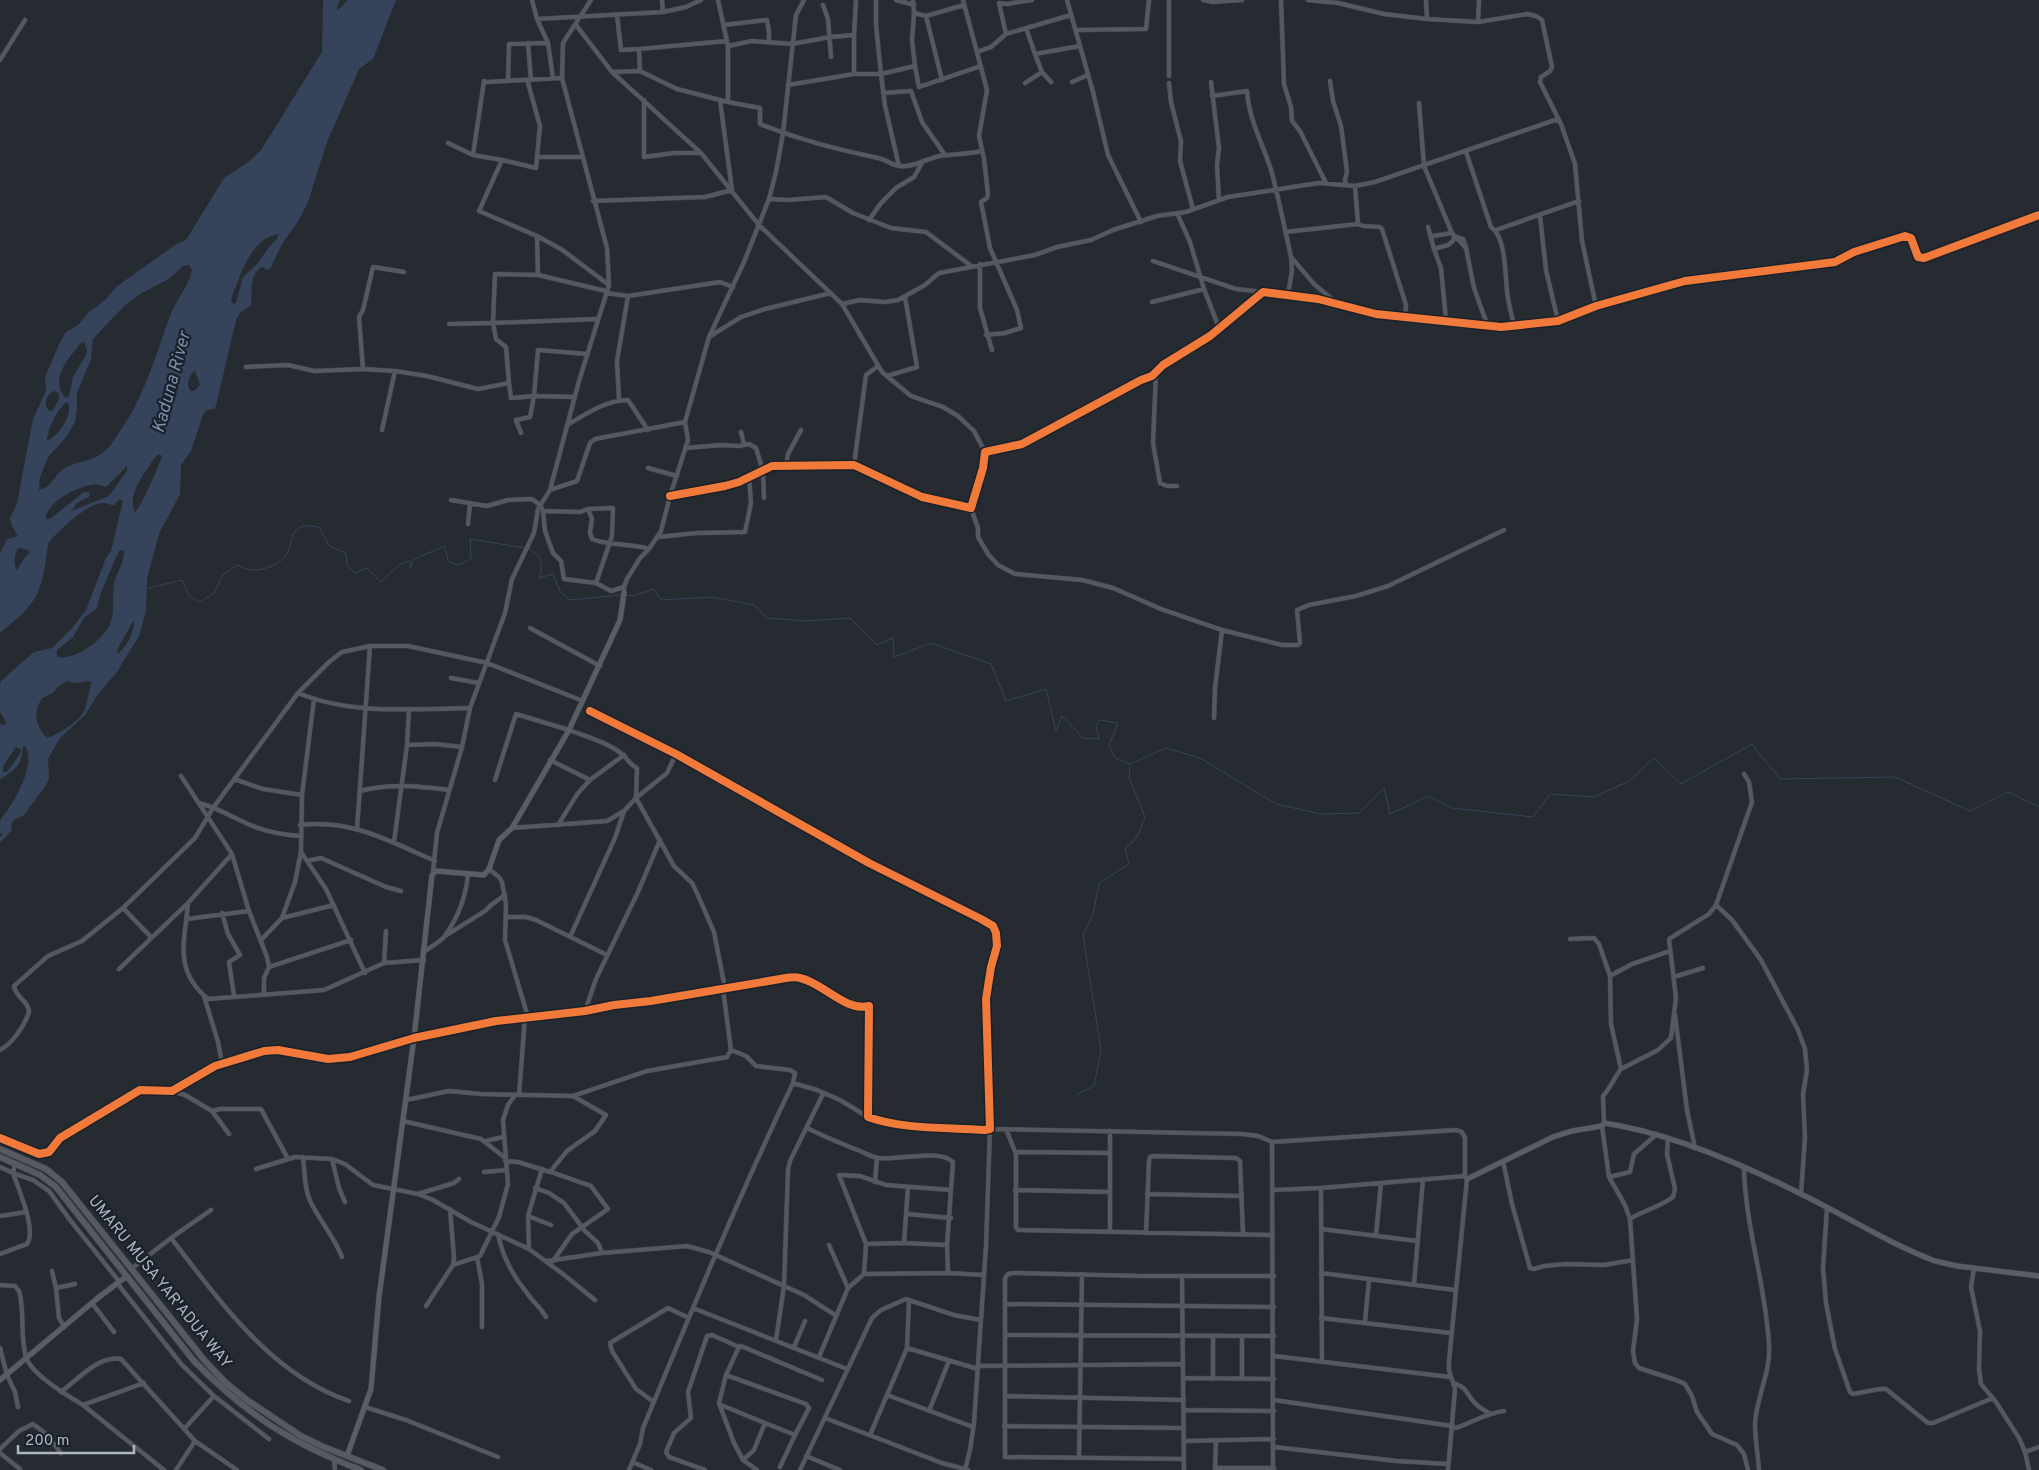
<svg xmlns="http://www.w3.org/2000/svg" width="2039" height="1470" font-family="Overpass,sans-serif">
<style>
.water{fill:#35445a;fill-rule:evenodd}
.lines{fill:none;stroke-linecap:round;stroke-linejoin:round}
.stream{stroke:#35445a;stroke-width:1}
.street-casing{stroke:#44474c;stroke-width:5}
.secondary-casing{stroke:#44474c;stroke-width:6}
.primary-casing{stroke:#43474e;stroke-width:7}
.street{stroke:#55595f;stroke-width:4}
.secondary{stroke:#595d64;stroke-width:5}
.primary{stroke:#575b61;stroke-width:5.5}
.cycleway-casing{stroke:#1a212b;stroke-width:11}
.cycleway{stroke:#f17a3a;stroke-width:8}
.labels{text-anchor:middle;stroke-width:4.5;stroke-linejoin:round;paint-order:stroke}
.street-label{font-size:16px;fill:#afb6c3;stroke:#1a212b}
.water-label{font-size:18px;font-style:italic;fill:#788eaa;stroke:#1a212b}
</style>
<rect width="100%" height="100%" fill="#262b31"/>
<path class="water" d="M323 0H340L337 8 338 10 348 0H396L373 59 359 69 345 101 327 142 308 202 297 223 282 244 270 269 268 270 262 267C248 275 253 292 251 305L240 313 236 320 216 406 214 409 206 410 203 415 191 451 181 465 180 494 159 534 147 578 146 611 139 636 117 672 98 694 85 715 60 738 48 759 49 779 46 785 24 815 14 820 11 825 12 830 0 843V837L3 834 0 833C0 829 0 824 0 821 1 817 7 812 9 808 19 792 34 766 26 747L23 746C21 769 16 767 0 780V724L5 725 6 722 0 712V684L2 680 34 652 52 648 73 627 86 610 106 558 111 551 123 501 120 499 114 505C110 505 106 503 102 503 87 504 56 532 48 544 42 593 39 602 0 633V553L7 539 18 536 11 524 10 518 17 503 33 419 46 391 45 377 60 342 66 332 78 325 88 313 105 300 116 287 175 245 186 240 224 178 250 161 261 150 322 52ZM279 234 277 239 270 246 256 265 243 277 236 303 233 304 231 299C240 277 250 238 279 234ZM189 265 192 270C189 286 178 297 172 311 155 355 146 395 118 434 114 440 110 447 104 452 92 462 74 461 62 470 54 477 50 488 39 490L40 477 48 457 67 436 75 422 77 408V393L91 359 93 339 124 306 140 294 169 279 183 266ZM84 342 87 349V353L73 377 69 396 66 398C48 380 69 358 81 343ZM195 371 200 385 194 391H191C185 385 189 378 193 372ZM55 391 59 394V399L53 410 49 411C43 404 46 394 55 391ZM68 402C73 415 59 436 47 441 47 430 58 406 68 402ZM159 454 162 456C160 464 140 509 135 512 126 494 147 470 156 456ZM127 466V471L109 496 71 511 77 503 89 497 90 493 84 492 50 519H46C44 504 78 486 91 485 96 484 101 485 106 487ZM19 548 28 550 30 552 23 560 17 570C13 565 14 553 19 548ZM124 550C125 561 117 572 114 583 112 595 115 609 111 621 106 639 75 661 57 657V650L73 637 84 618 97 608 100 595 117 555 119 551ZM133 621 134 623C133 634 126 648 117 654L118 648ZM67 681C79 686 84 679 92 682 88 691 88 704 83 713 78 722 57 735 47 738 35 725 33 713 42 698L53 693 59 686ZM16 747 21 749 20 754 7 772H3V766Z"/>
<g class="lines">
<path class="stream" d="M529 549C543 556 543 565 539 578L553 574 560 591 569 600 621 595
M145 589 182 580 190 597 200 602 214 593 223 575 237 565C242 567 247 570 252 570 264 571 283 563 288 552 292 543 291 529 303 526 308 525 315 527 319 527L329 546 346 553 347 566 356 573 367 568 381 582 400 564 410 561V569L414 559 445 546 448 561 458 565 471 559 470 539 525 548
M625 595 633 596 654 589 661 600 712 597 754 605 767 618 806 621 850 618 877 645 893 638 894 657 931 643 991 664 1006 701 1046 689 1056 731 1062 716 1083 738 1099 739 1096 725 1100 720 1118 723 1109 745 1115 758 1130 764 1166 748 1200 758 1276 804 1321 814 1359 813 1384 788 1390 814 1428 796 1452 808 1533 817 1550 794 1594 797 1629 781 1654 758 1681 784 1752 744 1780 779 1895 777 1970 811 2008 792 2039 807
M1076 1095 1094 1086 1101 1050 1083 935 1093 915 1099 883 1129 864 1125 849 1137 837 1145 817 1129 778 1130 765
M0 1234V1235"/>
<defs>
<path id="street" d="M532 0 537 19 548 43 553 78
M662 0 663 12
M718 0 728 46V102
M876 0V25L881 74 915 66 912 40 914 13
M896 0 914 5
M913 0 914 13 926 16 964 5
M963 0 987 90 979 136 984 159 988 194 987 198 981 202 990 248 1017 310 1021 328 1005 333 986 335
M1067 0 1093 92 1108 155 1141 222
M1203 0 1213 2 1242 0
M1281 0 1284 84 1291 107 1292 121 1300 131 1326 183
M1308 0 1338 3 1384 14 1427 19 1478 22 1527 14 1536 16 1542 20 1552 67 1550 71 1541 77 1540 82 1561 124 1575 164 1582 241 1596 306
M1426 0 1427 19
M823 5 828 19 831 57
M617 15 621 50 639 49
M926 16 942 80
M537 19 663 12 686 7 701 0
M1478 22 1479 0
M576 25 612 72 701 153 759 225 842 304 882 372 911 396 943 407 958 416 974 431 985 452
M724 25 767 20 769 32V42
M1026 28 1035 54
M1076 30 1146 29 1149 0
M1006 34 999 3 1007 4 1032 0
M528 43 531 80
M728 46 752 41 792 44 830 37 854 35 856 0
M977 52 991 47 1006 34 1071 15
M0 60 25 20
M915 66 919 87 981 66
M640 71 639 49 727 41
M613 72 640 71 677 89 728 102 760 108V124C800 140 836 149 878 158 885 159 892 165 899 166 912 168 928 158 940 156 954 154 968 154 982 151
M854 74V35
M1169 76V0
M508 81 509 44 548 43
M1330 81 1333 101 1341 126 1347 171 1345 180 1346 185
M486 82 562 78
M1051 82 1042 72 1035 54 1080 46
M1072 82 1088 75
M1211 82 1219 148 1217 165 1219 200
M1025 83 1042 72
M1169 83 1171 102 1181 141 1180 161 1193 209
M788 85 854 74H881L885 106 899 166
M883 93 911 91 922 122 945 155
M1212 96 1247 91C1249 121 1264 146 1272 173 1279 201 1285 229 1291 257L1292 271 1288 294
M644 100V157L674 153H701
M1419 103 1424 166 1452 233 1466 248 1474 288 1488 327
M448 143 473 155 502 160 479 211 537 236 538 275 606 291
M1466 152 1491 227C1506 237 1505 273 1507 291 1508 303 1512 315 1514 326
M473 155 484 81
M537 157H582
M502 160 536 168 540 126 528 83
M1355 186 1358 224 1363 226 1380 227 1382 229 1406 305 1405 316
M769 199 788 200 826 197 853 213 891 228 926 232 970 265
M593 201 705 197 732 190 720 100
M1177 213 1190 242 1204 289 1219 328
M1540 216 1546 270 1558 321
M869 220 881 203 896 188 914 177 923 161
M1428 227 1434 249
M1496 230 1579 201
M1285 232 1358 224
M537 236 561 249 609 285
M1433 236 1452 233
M1291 257 1314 284 1339 305
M1153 261 1236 289 1263 292
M980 264V308L992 350
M538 275 495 274 493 323 597 319
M606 293 628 296 720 282 733 287
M1152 302 1204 289
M842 304 860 300 884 302 898 300 925 285 939 273 1035 255 1057 247 1091 240 1113 230 1157 216 1186 212 1228 197 1319 183 1355 186 1375 182 1555 120 1559 121
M1446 320 1441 268 1434 249 1448 245 1453 241 1454 236 1463 239 1466 247
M709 337 741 317 765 309 831 293
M246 367 288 365 314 371 363 369 395 371 427 376 478 389 509 383 506 347 496 339 493 323 449 324
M363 369 359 317 363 310 373 267 404 272
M1156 373 1153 443 1160 483 1167 486H1177
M887 376 917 367 905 297
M509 383 511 398 534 396 530 417 516 420 521 433
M575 397 534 396 538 350 587 354
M619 400 617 361 628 296
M567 425C586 414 606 400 628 400L648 430
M382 430 395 371
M741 432 744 444
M686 448 721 445 739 446 749 444 756 448 763 471 764 498
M786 465 788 454 801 430
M854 465 866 375 878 366
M648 468 677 476
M550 490 577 481 590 443 595 439 685 422
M670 496 725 486 739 482 772 466 854 465 922 497 971 508 983 468 985 452 1022 444 1141 380 1152 376 1163 365 1210 336 1263 292 1318 299 1376 314 1501 327 1558 321 1596 306 1685 281 1835 262 1854 252 1905 236 1911 238 1918 257 1924 258 2039 215
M451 500 487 506 508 500 532 499 540 505 543 511 545 531 553 553 561 561 564 579 596 583 611 591 624 587
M971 508 978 528V537L988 554 998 565 1015 574 1082 580 1113 588 1161 609 1222 630 1282 645H1298L1300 643 1297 610 1309 605 1356 596 1388 586 1504 530
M588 509 592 519 590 532 592 539C607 546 632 543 649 549
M543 511 580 512 588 509 613 508 612 536 596 583
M468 524 470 503
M658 537 697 533 745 532 751 503 749 477
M624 593V587L627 579 640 558 649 549 661 531 670 496 688 440 685 422 709 337 744 262 769 199 776 172 783 133 796 15 804 0
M530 628 600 666
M451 678 479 683
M298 693C351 715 413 709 470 708
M1214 718 1215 688 1222 630
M569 730C585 736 610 743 623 755 628 759 629 764 637 768L636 798 674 866 692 883 697 893 714 932 725 988
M407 745 435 744 462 747
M550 760 590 780
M181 776 232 854 249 911 267 957 269 967 264 978V994
M234 779 263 789 302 795
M495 780 516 714 569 730
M360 791C391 783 418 786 449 790
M199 803C220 808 238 821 258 828 272 833 286 835 301 836
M300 825C352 819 389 841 435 861
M558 825 578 793 590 780 624 755
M512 828 607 821 624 811 636 798 667 773 676 754
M357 829 370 646
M394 842 407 745 409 709
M301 852 326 889 365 973
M307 861 321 858 386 887 401 891
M489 869 499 877 502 882 506 904 505 940 528 1017
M433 872 437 833 462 747 470 708 505 613 512 579 534 533 538 509 550 490 579 381 609 285 607 248 562 78 563 43 591 0
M188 903C185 941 173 970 208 999L324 990 384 963 424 960
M1716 905 1732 920 1761 960 1798 1030 1805 1049 1807 1070 1803 1094 1805 1137 1801 1194
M123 908 151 937
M222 913 228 934 240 955 229 962 234 996
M506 917H526L536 920 607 955
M282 918 334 905
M187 919 249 911
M445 936 485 911 491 905 505 895
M570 937 615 838 624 811
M262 939 282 918 295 882 301 852 302 795 314 699
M1570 939 1594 938 1599 944 1610 976 1611 1024 1621 1069
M424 952C430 947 439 943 444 937 458 918 466 897 468 874
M384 963 386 931
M269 967 351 940
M119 969 188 903 232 854
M1610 976 1632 964 1670 951
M1674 977 1703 968
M204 996 218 1042 222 1064
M585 1011 596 979 638 892 660 840
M1675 1015 1687 1110 1695 1148
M0 1050C12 1044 25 1025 29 1012 29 1001 15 997 14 986L48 956 82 941 123 908 195 838 213 808 298 693 329 662 342 652 370 646H408L487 663 583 701
M793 1083 817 1090 840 1100 868 1117
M172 1091 185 1095 212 1111 229 1134
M519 1095 525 1017
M406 1100 449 1091 481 1094 573 1096 647 1071 727 1057 731 1050 723 989
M212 1111 220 1109H261L288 1159
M403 1121 481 1139 504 1157
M1604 1123 1603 1096C1611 1087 1614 1078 1621 1069L1658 1050 1671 1038 1676 998 1669 939 1709 914 1716 905 1752 802 1749 782 1744 774
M1602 1126 1609 1177 1625 1205 1630 1219 1637 1319 1633 1351 1635 1363 1639 1368 1676 1380 1685 1384 1692 1396 1697 1412 1712 1434 1737 1445 1744 1454 1748 1470
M807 1128C825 1137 842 1144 860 1151 865 1153 872 1157 878 1158 897 1161 939 1148 953 1162L947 1245 948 1273
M1006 1129 1016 1154
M0 1138 39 1154 49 1152 60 1138 140 1090 172 1091 215 1066 264 1051 278 1050 328 1059 350 1057 414 1038 496 1021 585 1011 614 1005 651 1001 780 979C786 978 794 976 800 978 822 982 845 1012 869 1006L868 1117C905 1130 946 1127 985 1130L990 1129 986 999 991 967 997 946 996 933 993 926 981 919 869 863 676 754 590 711
M486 1141 503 1137
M1272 1142 1273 1470
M1110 1153 1019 1152 1016 1154V1227L1018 1230 1273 1235
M303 1157C305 1172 304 1189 311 1203 321 1222 334 1237 342 1257
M332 1159 339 1188 345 1202
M505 1161 518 1162 550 1172 567 1151 595 1131 606 1115 573 1096
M1503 1161 1512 1204 1530 1268 1534 1269 1544 1266 1566 1264 1604 1265 1633 1260
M0 1167 13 1173 15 1164
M1744 1167C1745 1227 1766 1285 1769 1345 1771 1372 1756 1398 1755 1424 1755 1439 1758 1455 1759 1470
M256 1169 295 1157 332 1159 345 1164 373 1185 418 1194 433 1200 471 1222 529 1249 563 1274 595 1300
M484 1172 507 1170
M551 1172 591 1186 608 1209 572 1234 553 1261
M1609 1177 1630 1172 1634 1154 1657 1134
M875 1182 877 1158
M535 1188 549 1193 564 1203 585 1231 598 1243 602 1253
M1321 1188 1322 1362
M1015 1190 1110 1192
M1273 1190 1321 1188 1465 1176
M418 1194 454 1183 459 1179
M1147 1194 1242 1196
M1827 1208 1823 1268 1826 1303 1835 1349 1850 1392 1853 1394 1880 1389H1886L1928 1423H1933L1993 1398
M907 1214 951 1218
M0 1216 26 1212
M528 1216 551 1225
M1630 1219C1644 1210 1660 1207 1673 1197L1675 1189 1667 1154 1668 1138
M1321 1229 1417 1241
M1110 1232V1131
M1146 1233 1149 1161 1150 1157 1154 1156 1236 1158 1240 1161 1243 1234
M498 1234C502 1255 513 1276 527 1293 533 1302 541 1308 546 1317
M1376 1235 1381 1183
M171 1238 211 1210
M904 1243 908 1187
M866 1244 904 1243 947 1245
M829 1245 848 1288
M529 1249 528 1216 542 1169
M0 1254 27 1244C37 1230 18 1188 13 1173L33 1180 49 1191 70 1220 118 1280
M477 1257 482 1284V1327
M547 1261 602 1253 687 1246 709 1252 804 1295 835 1315
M453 1265 480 1256 499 1217 508 1184 503 1120 508 1105 515 1095
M1974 1268 1971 1287 1980 1331 1979 1369 1981 1384 1996 1402 2019 1438 2025 1452 2029 1470
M131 1269 171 1238C220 1301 270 1374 349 1401
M52 1271 56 1288
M1321 1273 1455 1290
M864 1274 866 1244 839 1175 860 1176 886 1185 951 1190
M1182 1276 1184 1470
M117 1283 182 1365 214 1396 269 1439
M1414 1284 1423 1179
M0 1285 15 1286 19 1291C25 1310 20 1339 26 1357 32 1375 68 1396 83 1405
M92 1303 114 1332
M1005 1304 1274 1307
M426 1306 453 1265 454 1257 450 1209
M693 1308 847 1369
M1321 1318 1451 1333
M1365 1322 1369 1280
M63 1325 59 1318 56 1288 75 1284
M1005 1335 1274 1336
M1213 1336V1379
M776 1340 784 1286 788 1170 790 1161 823 1094
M794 1347 805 1321
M0 1348 7 1375 15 1392 18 1407
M907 1348 978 1369
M1274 1356 1450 1377
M819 1357 848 1288 864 1274 948 1273 984 1275
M978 1366 1183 1364
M726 1375 806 1404 809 1408 795 1435 765 1423 754 1450 743 1460
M1183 1378 1274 1379
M1242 1379V1336
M144 1383 83 1405 164 1470
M1454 1383C1469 1389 1465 1393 1475 1403 1478 1407 1484 1410 1489 1413
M61 1392C78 1379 99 1355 121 1359L195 1441 237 1470
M887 1395 973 1427
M1005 1396 1184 1400
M1274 1400 1452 1426 1456 1428C1473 1422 1487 1413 1504 1411
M654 1402 636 1389 612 1351 610 1343 668 1308 689 1318
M721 1405 765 1423
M365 1407 406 1420 498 1457
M1184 1410 1274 1411
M929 1411 949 1361
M825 1418 942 1463 968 1470
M1004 1426 1184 1428
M184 1429 214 1396
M870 1435 907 1348 909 1300
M1184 1441 1274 1439
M1274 1447 1397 1461 1448 1464
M0 1449 19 1431 33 1424 46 1434 61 1453
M2025 1452 2039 1447
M0 1453 20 1469
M806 1456 840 1470
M1079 1458 1082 1274
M1184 1459 1005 1457V1278L1008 1274 1014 1273 1141 1276H1274
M334 1460 335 1470
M632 1462 651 1470
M780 1467 795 1435
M1215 1468H1274
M176 1470 195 1441
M629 1470 640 1444 643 1428C691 1312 739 1196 793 1083L795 1073 790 1070 756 1066 746 1056 731 1050
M705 1470 669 1457 666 1452 674 1433 691 1418 688 1392 707 1336 712 1335 739 1347
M757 1470 743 1460 734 1443 719 1403 726 1375 738 1349 741 1346 822 1380
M800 1470 872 1318 881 1310 906 1299 954 1315 981 1320
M965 1470 970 1450 974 1423 986 1246 990 1129 1243 1134 1258 1136 1272 1142 1456 1130 1462 1132 1465 1138V1176L1467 1179 1449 1361V1370L1455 1389 1448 1470
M1215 1470 1216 1440"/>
<path id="secondary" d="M1467 1179 1553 1137 1572 1131 1602 1126 1604 1123C1670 1133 1742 1164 1801 1194 1846 1216 1888 1243 1935 1261L1957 1266 2039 1276
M0 1380 99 1297 123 1279 128 1277
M347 1456 371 1389 379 1297 414 1038 432 875 436 871 484 875 489 869 499 840 512 828 569 730 620 620 624 593"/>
<path id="primary" d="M0 1149 46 1169 62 1182 205 1361 225 1382 247 1400 301 1436 324 1447 383 1470
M0 1157 40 1175 56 1187 194 1361C246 1414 292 1444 361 1470"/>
</defs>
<use href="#street" class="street-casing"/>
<use href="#secondary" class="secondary-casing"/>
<use href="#primary" class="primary-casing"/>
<use href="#street" class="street"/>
<use href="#secondary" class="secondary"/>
<use href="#primary" class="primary"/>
<defs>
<path id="cycleway" d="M670 496 725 486 739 482 772 466 854 465 922 497 971 508 983 468 985 452 1022 444 1141 380 1152 376 1163 365 1210 336 1263 292 1318 299 1376 314 1501 327 1558 321 1596 306 1685 281 1835 262 1854 252 1905 236 1911 238 1918 257 1924 258 2039 215
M0 1138 39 1154 49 1152 60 1138 140 1090 172 1091 215 1066 264 1051 278 1050 328 1059 350 1057 414 1038 496 1021 585 1011 614 1005 651 1001 780 979C786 978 794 976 800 978 822 982 845 1012 869 1006L868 1117C905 1130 946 1127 985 1130L990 1129 986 999 991 967 997 946 996 933 993 926 981 919 869 863 676 754 590 711"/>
</defs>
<use href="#cycleway" class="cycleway-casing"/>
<use href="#cycleway" class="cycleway"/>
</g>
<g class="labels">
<g class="street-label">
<text transform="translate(161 1281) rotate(51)" y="6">UMARU MUSA YAR'ADUA WAY</text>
</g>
<g class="water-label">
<text transform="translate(171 382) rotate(-75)" y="6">Kaduna River</text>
</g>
</g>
<path d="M18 1445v8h116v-8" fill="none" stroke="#afb6c3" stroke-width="2.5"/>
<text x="25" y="1445" font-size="15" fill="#afb6c3" stroke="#1a212b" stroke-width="4" paint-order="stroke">200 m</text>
</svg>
